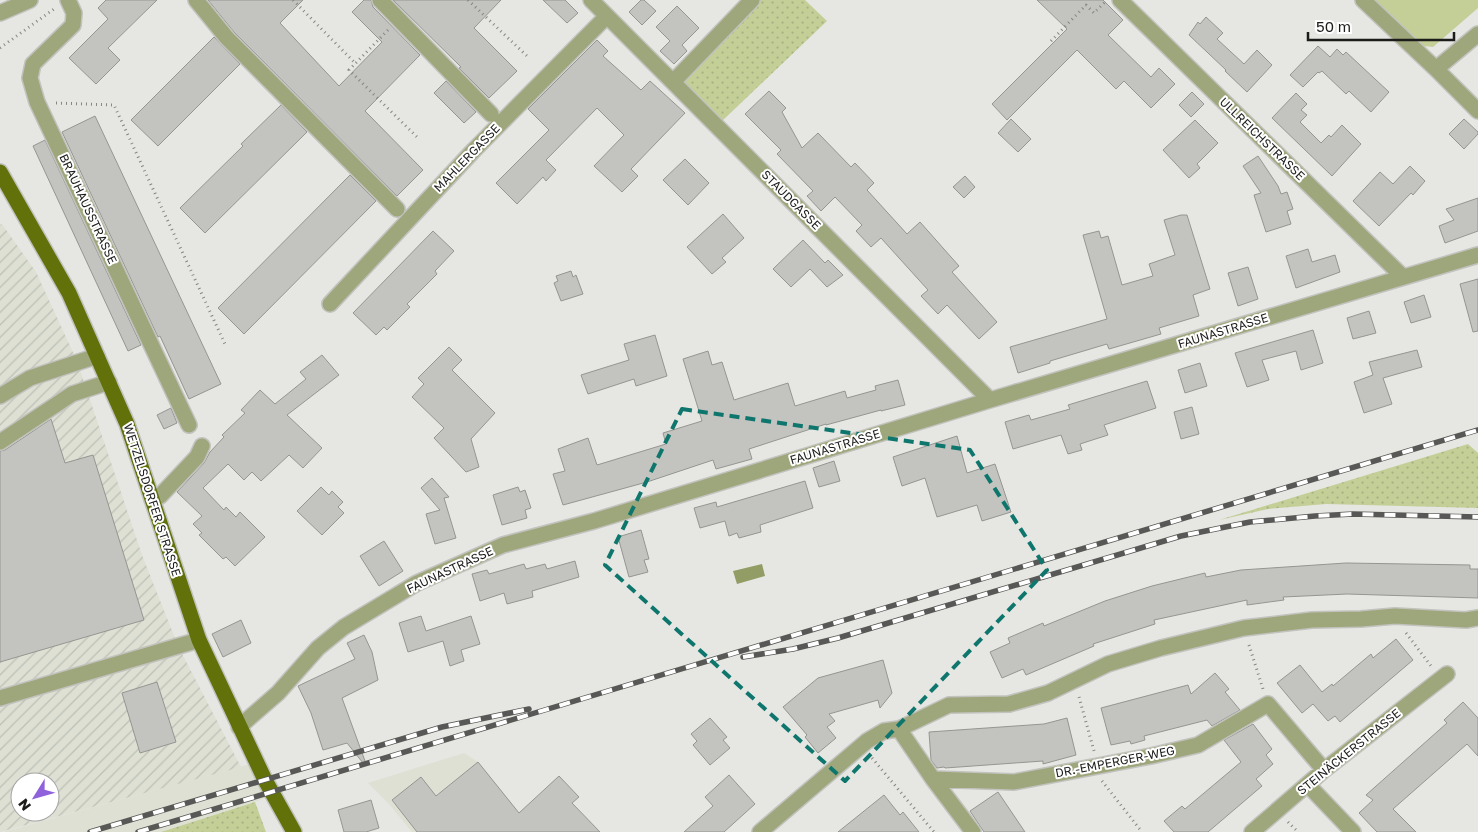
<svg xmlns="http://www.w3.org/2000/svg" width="1478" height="832" font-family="'Golos Text',sans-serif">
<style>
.built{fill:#dde0d3}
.industrial{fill:url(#industrial-furrows);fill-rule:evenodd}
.grass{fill:url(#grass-dots)}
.pitch{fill:#c3cf97}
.water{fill:#919d65}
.building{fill:#c3c4bf;stroke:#959691}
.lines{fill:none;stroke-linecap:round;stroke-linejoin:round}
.minor-casing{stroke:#c2c2be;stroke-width:18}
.major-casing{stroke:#c2c2be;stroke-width:18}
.path{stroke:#858582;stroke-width:3;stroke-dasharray:1 4;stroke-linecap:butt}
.minor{stroke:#9ea77b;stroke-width:15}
.major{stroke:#63710b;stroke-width:15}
.rail-casing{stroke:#585956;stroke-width:5.5}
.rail{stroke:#fff;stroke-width:4;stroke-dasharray:11;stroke-linecap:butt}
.marked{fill:none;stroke:#0f766e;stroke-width:4;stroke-dasharray:10 6;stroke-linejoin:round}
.labels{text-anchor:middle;stroke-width:4;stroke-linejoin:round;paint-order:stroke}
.street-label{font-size:12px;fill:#1c1c1b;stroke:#fff}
</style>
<defs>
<pattern id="industrial-furrows" width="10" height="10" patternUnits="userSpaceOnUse" patternTransform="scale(1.25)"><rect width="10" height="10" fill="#dde0d3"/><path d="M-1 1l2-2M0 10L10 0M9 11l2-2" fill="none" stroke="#bdc0b5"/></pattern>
<pattern id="grass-dots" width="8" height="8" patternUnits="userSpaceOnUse" patternTransform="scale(1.25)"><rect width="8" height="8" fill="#c3cf97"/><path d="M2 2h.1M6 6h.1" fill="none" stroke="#a7b182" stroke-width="1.8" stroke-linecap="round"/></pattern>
</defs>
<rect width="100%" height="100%" fill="#e6e7e2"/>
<path class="built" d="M464 753 478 762 535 832H412L388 803 368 783Z
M265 760 279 794 161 832H3Z"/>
<path class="industrial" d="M2 224 36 272 77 361 142 555 178 646 241 767 0 832V225ZM20 782H50V812H20Z"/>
<path class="grass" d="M759 0H805L827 21 721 122 680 81Z
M1468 444 1478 453V508L1326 504 1268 509 1219 520Z
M255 802 266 832H161Z"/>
<path class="pitch" d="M1375 0H1478V8L1433 47 1424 46Z"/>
<path class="water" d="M762 564 765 576 737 584 733 571Z"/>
<path class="building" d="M106 0H157L108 48 120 60 96 84 69 58 108 19 98 8Z
M208 0H303L280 23 339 86 382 42 352 12 364 0H371L373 7 420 55 365 111 423 170 397 196 234 32Z
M393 0H501L474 28 517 71 489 98 459 68 461 67Z
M543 0H565L578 13 567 23Z
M641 0H644L656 11 642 25 629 12Z
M1037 0H1103L1123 20 1108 35 1151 77 1159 68 1175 84 1151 108 1124 81 1116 89 1077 50 1007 120 992 104 1067 29Z
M677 6 699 28 682 45 687 51 674 64 660 51 670 41 656 27Z
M1206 17 1223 33 1217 39 1244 64 1257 50 1272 65 1247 92 1225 71 1226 70 1189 35 1198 22 1200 24Z
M214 37 240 64 158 146 131 120Z
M597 40 608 51 603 56 641 90 650 81 685 113 631 169 638 176 622 192 594 166 624 135 597 108 546 160 556 170 546 181 543 177 517 204 496 183 549 130 528 109Z
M1318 46 1330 57 1337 49 1343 55 1346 52 1389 92 1371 112 1349 91 1346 94 1322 71 1319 73 1318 72 1303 87 1290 75Z
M446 81 476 112 464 123 434 93Z
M769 91 786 108 782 112 802 148 818 133 851 167 855 163 874 183 867 190 907 234 920 222 959 266 952 272 997 322 979 339 947 305 938 314 921 296 928 290 881 238 871 247 856 231 862 225 835 197 821 211 807 196 813 191 777 154 781 150 745 114Z
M1192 92 1204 104 1191 117 1179 105Z
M1296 93 1307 104 1301 110 1307 115 1300 122 1321 143 1329 135 1331 137 1342 125 1361 144 1332 176 1272 118Z
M281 105 307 132 205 233 180 208 243 146 241 144Z
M95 116 221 384 189 399 160 336 158 337 62 132Z
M1011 119 1031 139 1018 152 998 133Z
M1464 119 1478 132V134L1464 149 1449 134Z
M1195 120 1218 143 1197 164 1200 168 1189 178 1163 150Z
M45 140 141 345 128 351 33 146Z
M1258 156 1278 186 1281 194 1287 192 1293 209 1287 211 1291 224 1266 232 1254 195 1261 193 1243 166Z
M685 159 709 183 688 205 663 180Z
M1410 166 1425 181 1413 195 1411 193 1379 226 1353 201 1380 172 1393 184Z
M350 175 376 201 244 334 218 308Z
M965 176 975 187 964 198 953 187Z
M1478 198V231L1445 243 1439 226 1454 220 1446 209Z
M723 214 744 238 722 258 726 262 712 274 687 247Z
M1181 215H1187L1210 289 1193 295 1199 316 1159 328 1161 334 1109 349 1107 344 1050 361V363L1018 373 1010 347 1107 319 1083 235 1099 231 1101 238 1108 236 1122 285 1153 276 1149 264 1175 255 1164 220Z
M433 231 454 251 435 271 437 274 407 304 410 307 387 330 384 327 376 335 353 313Z
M803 240 825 263 828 260 843 275 827 287 810 269 791 287 773 269Z
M1308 249 1312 262 1335 255 1340 272 1296 288 1286 256Z
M1248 267 1258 299 1238 306 1228 273Z
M571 271 573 277 576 275 583 294 561 301 554 283 558 281 556 276Z
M1478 279V331L1473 332 1460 284Z
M1424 295 1431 317 1411 323 1404 302Z
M1369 311 1376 333 1353 339 1347 318Z
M1313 330 1323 363 1301 370 1296 351 1262 360 1269 380 1247 387 1235 353Z
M655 335 667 376 636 386 634 379 588 394 581 375 629 360 624 344Z
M449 347 462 360 452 370 495 413 471 439 479 467 466 472 434 438 444 428 412 397 424 384 418 378Z
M1417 350 1422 367 1383 378 1392 404 1364 413 1354 382 1373 375 1369 362Z
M708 351 712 365 722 362 734 400 788 383 795 406 845 391 847 398 876 390 875 386 898 380 905 405 881 411V410L826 425V424L749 449 752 459 716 469 713 460 647 482 563 505 553 474 565 471 558 449 588 438 597 465 666 444 663 433 702 421 683 359Z
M322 355 339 375 287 415 322 448 303 468 289 455 261 481 252 472 244 480 228 464 203 488 224 510 226 507 236 517 240 512 265 537 235 566 226 557 223 559 199 535 202 533 193 524 202 516 177 492 204 463 210 452 224 437 222 435 245 413 241 410 260 390 275 404 306 379 300 372Z
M1200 363 1207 386 1185 393 1178 370Z
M1147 381 1156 408 1104 425 1108 435 1080 444 1082 450 1068 454 1061 435 1013 449 1005 422 1029 415 1031 420 1070 409 1068 405Z
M1192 407 1199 434 1181 439 1174 412Z
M171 408 177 423 164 429 157 415Z
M51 419 65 463 93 455 144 620 0 662V451L5 450Z
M957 436 967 473 995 464 1011 512 982 521 977 505 937 517 925 478 902 486 893 457Z
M834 461 840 481 819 487 813 468Z
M432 478 449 497 444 498 456 538 435 544 426 514 440 510 421 488Z
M805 481 813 508 760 525 761 532 739 538 737 533 729 536 725 521 700 528 694 508 716 502 717 507Z
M321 487 329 495 332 491 343 502 338 507 344 513 322 535 297 511Z
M518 487 520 492 525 490 531 508 525 510 527 518 502 525 493 495Z
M641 530 649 559 644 560 648 572 629 577 618 537Z
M384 541 403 571 379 586 360 556Z
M575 561 579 577 532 591 533 597 507 604 504 593 480 601 472 574 487 570 489 574 524 564 526 569 545 564 547 569Z
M1346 563 1470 565V569H1478V598L1347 594 1283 597 1284 600 1247 605V600L1154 620 1155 624 1093 644 1094 646 1026 675 1023 669 1002 678 990 652 1010 643 1008 638 1043 623 1044 626 1105 601 1152 586 1205 573 1206 577 1241 570Z
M421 616 426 631 471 616 480 644 461 650 464 661 450 666 443 641 408 652 399 623Z
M241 620 251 643 223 657 212 634Z
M364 635 372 652 378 680 342 698 365 761 363 763 347 743 323 750 311 713 298 686 355 659 347 643Z
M1396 639 1413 660 1340 722 1335 716 1328 721 1313 704 1302 713 1277 683 1300 665 1322 692 1332 684 1333 686 1371 654 1373 658Z
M883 660 892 693 880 708 878 700 829 714 835 721 827 727 836 738 818 753 805 737 807 735 783 707 818 678Z
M1215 673 1229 689 1225 692 1240 710 1212 726 1207 720 1144 736 1145 740 1131 744 1130 741 1111 745 1101 708 1188 685 1191 694Z
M157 682 176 742 140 753 122 693Z
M1463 702 1478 718V756L1467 744 1393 809 1416 832H1377L1359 813 1373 800 1366 795 1447 723 1444 720Z
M710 718 727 737 723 740 730 748 710 765 693 745 697 741 691 734Z
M1067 718 1076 755 1043 764V761L945 768 944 767 937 768 931 760 929 732 1044 724Z
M1253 724 1272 749 1266 755 1273 764 1256 779 1262 786 1208 832H1174L1164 821 1182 806 1185 809 1241 762 1224 740Z
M478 762 519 813 559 776 579 797 572 803 600 832H417L392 800 421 777 436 796Z
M729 775 755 804 724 832H684L713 806 705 797Z
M998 792 1025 832H984L970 811Z
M884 795 900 815 903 812 919 832H838Z
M371 800 379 828 366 832H344L338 810Z"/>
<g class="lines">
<defs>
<path id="minor" d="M68 0 74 13 73 25 33 64 30 78 37 102 189 425
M196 0 227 38 397 209
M380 0 491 114
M591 0 990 400
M1120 0 1403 277
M1363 0 1436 69 1478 111
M0 13 30 0
M1436 69 1478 34
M673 82 752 0
M330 304 474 150 607 16
M0 396 30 378 97 356
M0 442 72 394 109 382
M152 499 160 496 197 457 202 446
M0 698 199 640
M239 727 278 693 318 648 344 627 417 583 503 545 594 521 990 400 1478 255
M899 729 933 779 1014 782 1151 756 1198 745 1268 704 1324 770
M933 779 973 832
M1308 785 1353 832
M760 832 867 741 884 731 899 729 949 705 1009 704 1048 693 1108 664 1161 648 1244 628 1312 620 1361 619 1395 616 1466 620 1478 618
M1252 832 1324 770 1447 674"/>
<path id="major" d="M0 172 69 293 127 424 199 640 265 780 294 832"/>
</defs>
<use href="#minor" class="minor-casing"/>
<use href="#major" class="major-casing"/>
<path class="path" d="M293 0 355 63
M468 0 527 56
M388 30 349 70 419 139
M1051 41 1086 5 1094 13 1105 2
M0 48 54 9
M56 103 114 105 225 344
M1406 633 1431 666
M1249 645 1263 689
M1079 697 1094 751
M872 758 934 832
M1102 781 1142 832
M1288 822 1298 832"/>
<use href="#minor" class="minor"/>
<use href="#major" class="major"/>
<defs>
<path id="rail" d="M743 657 793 649 838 638 1181 536 1250 522 1315 516 1353 514 1478 517
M90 832 442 727 529 709
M138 832 1478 430"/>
</defs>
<use href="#rail" class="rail-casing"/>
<use href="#rail" class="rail"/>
</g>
<path class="marked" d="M682 409 970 450 1047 570 845 781 605 565Z"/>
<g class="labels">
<g class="street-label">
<text transform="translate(1262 139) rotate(44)" y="4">ULLREICHSTRASSE</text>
<text transform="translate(467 158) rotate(-46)" y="4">MAHLERGASSE</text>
<text transform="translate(791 200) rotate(45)" y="4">STAUDGASSE</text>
<text transform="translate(88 209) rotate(65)" y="4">BRAUHAUSSTRASSE</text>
<text transform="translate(1223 331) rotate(-17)" y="4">FAUNASTRASSE</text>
<text transform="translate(835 447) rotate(-17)" y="4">FAUNASTRASSE</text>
<text transform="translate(152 500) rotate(72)" y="4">WETZELSDORFER STRASSE</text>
<text transform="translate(450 570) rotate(-25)" y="4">FAUNASTRASSE</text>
<text transform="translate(1349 752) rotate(-39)" y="4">STEINÄCKERSTRASSE</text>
<text transform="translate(1115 762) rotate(-11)" y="4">DR.-EMPERGER-WEG</text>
</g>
</g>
<g transform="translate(35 797) rotate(233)"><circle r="24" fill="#ffffff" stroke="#a4a4a4"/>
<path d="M0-4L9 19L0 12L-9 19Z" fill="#8f62dc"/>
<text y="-8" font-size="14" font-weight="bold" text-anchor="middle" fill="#1c1c1b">N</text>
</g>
<path d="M1308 32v8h146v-8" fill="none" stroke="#1c1c1b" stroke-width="2.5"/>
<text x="1316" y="32" font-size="15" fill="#1c1c1b" stroke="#ffffff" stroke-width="4" paint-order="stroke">50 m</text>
</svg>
